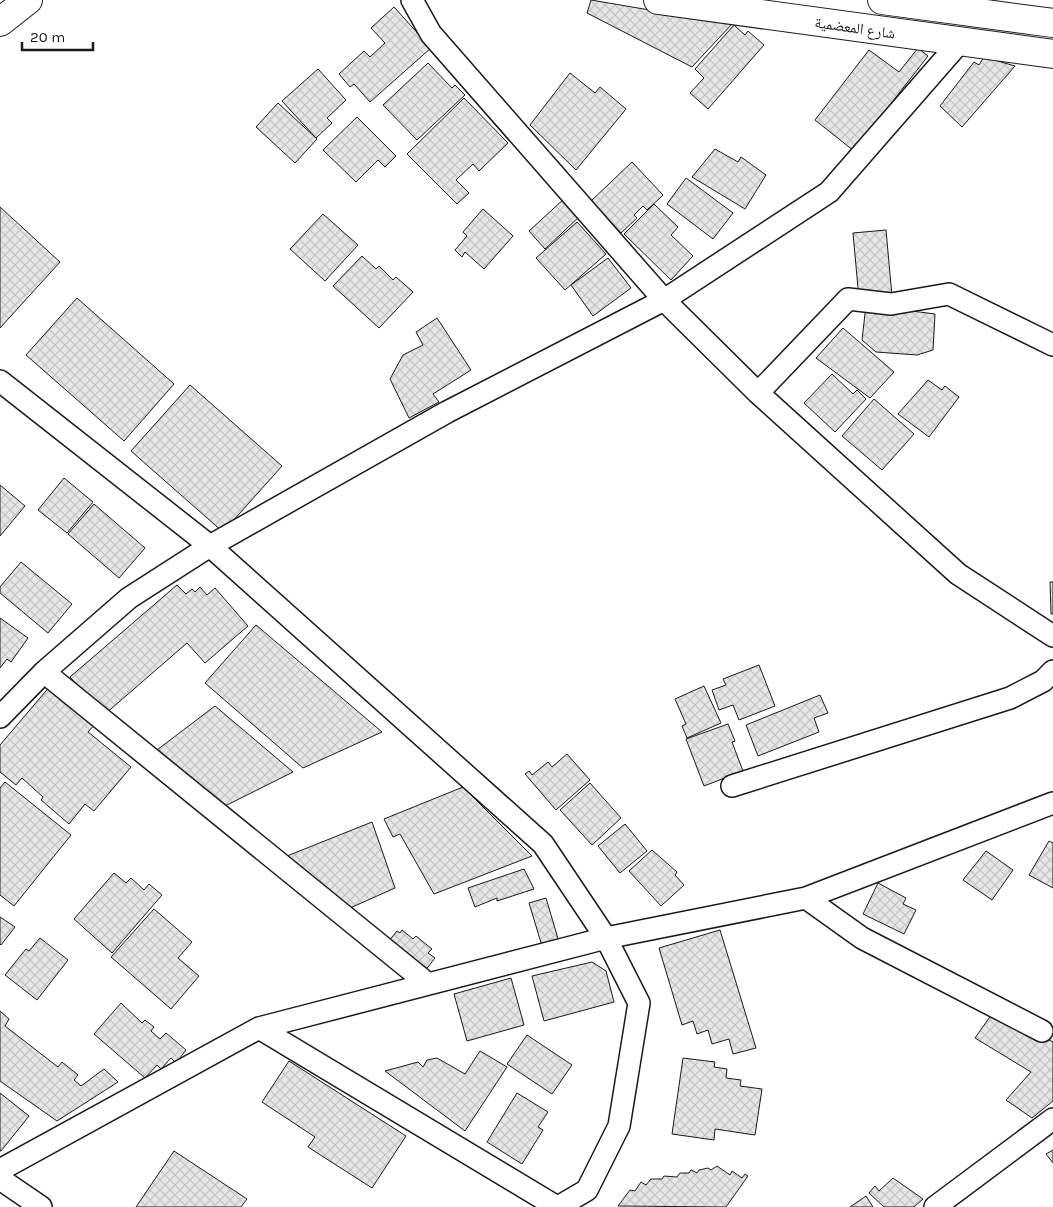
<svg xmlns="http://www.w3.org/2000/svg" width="1053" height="1207" font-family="Karla,'Noto Naskh Arabic',sans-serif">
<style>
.building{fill:url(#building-cross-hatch);stroke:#1a1a1a}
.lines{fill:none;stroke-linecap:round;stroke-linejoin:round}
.street-casing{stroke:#1a1a1a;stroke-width:24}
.secondary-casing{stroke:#1a1a1a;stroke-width:30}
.primary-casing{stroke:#1a1a1a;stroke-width:30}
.street{stroke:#fff;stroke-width:21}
.secondary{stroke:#fff;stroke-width:28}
.primary{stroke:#fff;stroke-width:28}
.labels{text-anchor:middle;stroke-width:4;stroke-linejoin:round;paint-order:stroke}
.street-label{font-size:15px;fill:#1a1a1a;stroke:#fff}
</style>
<defs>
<pattern id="building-cross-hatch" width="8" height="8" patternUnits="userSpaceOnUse" patternTransform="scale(1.25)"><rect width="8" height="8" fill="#e6e6e6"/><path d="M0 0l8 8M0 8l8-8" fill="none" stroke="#c5c5c5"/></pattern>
</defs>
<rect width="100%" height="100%" fill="#fff"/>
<path class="building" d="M591 0 732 24 692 67 587 13Z
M394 7 431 48 370 102 354 84 350 87 339 74 364 51 370 57 385 43 371 28Z
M734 25 745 35 748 31 764 45 708 109 690 93 704 78 695 69Z
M918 48 928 56 854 151 815 120 869 50 899 72Z
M984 57 1015 66 962 127 940 106 974 62 979 65Z
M428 63 452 88 455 85 465 95 417 140 383 105Z
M318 69 346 100 327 118 332 123 316 138 282 101Z
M570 73 595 93 600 87 626 109 576 170 530 125Z
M464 98 508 143 479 171 473 164 456 180 469 193 457 204 407 154Z
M278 103 317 139 295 163 256 127Z
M357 117 396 156 385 167 378 160 356 182 323 150Z
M715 149 738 162 741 157 766 175 745 209 692 177Z
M632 162 663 195 647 210 643 206 634 215 637 218 621 233 591 201Z
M686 178 733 213 713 239 667 204Z
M565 198 581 215 545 249 529 231Z
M654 204 678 227 671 235 693 256 671 280 624 234Z
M0 207 60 262 0 328Z
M483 209 513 236 484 269 465 252 462 257 455 250 467 236 463 232Z
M323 214 358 245 325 281 290 249Z
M577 222 606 254 565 290 536 258Z
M886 230 892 296 859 299 853 233Z
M362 256 376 269 379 266 393 280 396 277 413 292 379 328 333 286Z
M608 258 631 288 593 316 571 285Z
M77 298 174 384 124 441 26 355Z
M866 305 935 314 933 350 917 355 876 352 862 340Z
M437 318 471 370 433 394 439 402 409 418 390 379 403 355 423 345 416 332Z
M843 328 894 372 870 398 816 358Z
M832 374 853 394 857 390 866 399 835 432 804 403Z
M928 380 942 390 945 386 959 397 929 437 898 414Z
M190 385 282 466 223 532 131 451Z
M874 399 914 434 882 470 842 436Z
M64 478 93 502 67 533 38 510Z
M0 485 25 506 0 536Z
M94 504 145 548 119 578 68 534Z
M21 562 72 604 48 633 0 593V587Z
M1050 582H1053V614H1051Z
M177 585 186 594 192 589 195 592 200 587 207 595 215 588 248 626 205 663 187 643 104 715 70 677Z
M0 618 28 638 11 662 7 659 0 668Z
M256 625 382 732 303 768 205 683Z
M759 665 775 706 739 720 733 705 719 710 712 690 726 685 723 679Z
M51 685 96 723 88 732 131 767 94 811 85 804 69 824 41 800 43 797 22 778 16 785 0 772V745Z
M704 686 721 723 687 738 682 726 686 724 675 699Z
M820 695 828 713 814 718 819 732 758 756 746 725Z
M215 706 293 772 223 807 157 750Z
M728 724 735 741 732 742 743 771 704 786 686 739Z
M567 754 590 780 556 810 525 774 529 771 532 775 548 762 552 767Z
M5 782 71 835 14 906 0 895V788Z
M590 783 621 818 592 845 560 810Z
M463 787 532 856 434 894 400 834 393 837 384 819Z
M372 822 395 888 350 908 287 856Z
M625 824 647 851 620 873 598 846Z
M1049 841 1053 843V888L1029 875Z
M652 850 677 872 675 875 684 885 661 906 629 871Z
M986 851 1013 870 992 900 963 880Z
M524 869 534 889 497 901V898L475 907 468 888Z
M114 873 126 883 131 878 144 890 149 884 162 895 112 953 74 919Z
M878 883 906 898 903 904 916 910 904 934 863 914Z
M546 898 559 942 542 946 529 903Z
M154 909 192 942 178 958 199 976 171 1009 111 957Z
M0 917 15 927 1 945 0 944Z
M402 930 413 939 416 936 432 949 428 953 435 958 424 972 387 943 397 931 400 933Z
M720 930 756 1048 733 1054 729 1039 712 1044 708 1030 697 1034 693 1021 682 1025 659 948Z
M40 938 68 960 37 1000 5 975 26 949 29 951Z
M592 962 606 971 614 1002 544 1021 532 976Z
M511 978 524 1025 467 1041 454 994Z
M121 1003 142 1023 145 1020 154 1027 151 1031 160 1039 166 1033 186 1050 176 1063 171 1058 161 1069 157 1065 145 1078 94 1034Z
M0 1011 9 1019 5 1026 58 1067 62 1062 78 1075 74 1080 81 1086 104 1069 118 1082 57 1121 0 1081Z
M994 1011 1053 1042V1101L1032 1118 1006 1100 1031 1072 975 1038Z
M527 1035 572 1065 552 1094 507 1064Z
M480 1051 507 1067 465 1131 385 1071 418 1062 423 1067 427 1060 437 1058 465 1074Z
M683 1058 715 1062 714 1067 727 1069 726 1078 741 1080 740 1086 762 1089 755 1135 715 1129 714 1140 672 1134Z
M289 1061 406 1136 372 1188 308 1147 315 1137 262 1102Z
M0 1093 29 1116 1 1151H0Z
M517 1093 548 1112 538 1127 543 1130 522 1164 487 1142Z
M1053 1150V1163L1046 1154Z
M174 1151 247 1199 241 1207H136Z
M717 1166 730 1175 732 1171 742 1178 745 1174 748 1176 726 1207 618 1206 630 1190 635 1191 641 1182 646 1185 651 1179H662L664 1176 677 1177 680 1173H689L691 1170 697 1173 699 1170 708 1168 711 1170Z
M893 1178 923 1199 914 1207H884L869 1193 875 1186 879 1191Z
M866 1196 873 1207H850Z"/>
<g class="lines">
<defs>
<path id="street" d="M412 0 431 34 664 300 758 393 958 574 1053 636
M0 381 210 546 543 844 606 938 639 1003 619 1126 587 1190 558 1207
M758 393 848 299 891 304 949 294 1053 345
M44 672 428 984
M0 717 44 672 129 598 210 546 447 412 664 300 829 192 959 43
M732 786 1010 698 1043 681 1053 671
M806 898 862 938 1042 1031
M259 1028 557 1207
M0 1170 259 1028 606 938 806 898 1053 803
M0 1179 41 1207
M935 1207 1053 1119"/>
<path id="secondary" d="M0 22 28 0"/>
<path id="primary" d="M658 0 1053 54
M882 0 1053 23"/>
</defs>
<use href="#street" class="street-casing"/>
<use href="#secondary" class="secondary-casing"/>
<use href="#primary" class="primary-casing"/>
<use href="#street" class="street"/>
<use href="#secondary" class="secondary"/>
<use href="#primary" class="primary"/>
</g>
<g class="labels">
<g class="street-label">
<text transform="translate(855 28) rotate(8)" y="5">شارع المعضمية</text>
</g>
</g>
<path d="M22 42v8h71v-8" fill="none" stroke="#1a1a1a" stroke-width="2.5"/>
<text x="30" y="42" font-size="15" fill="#1a1a1a" stroke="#ffffff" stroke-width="4" paint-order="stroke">20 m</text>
</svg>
